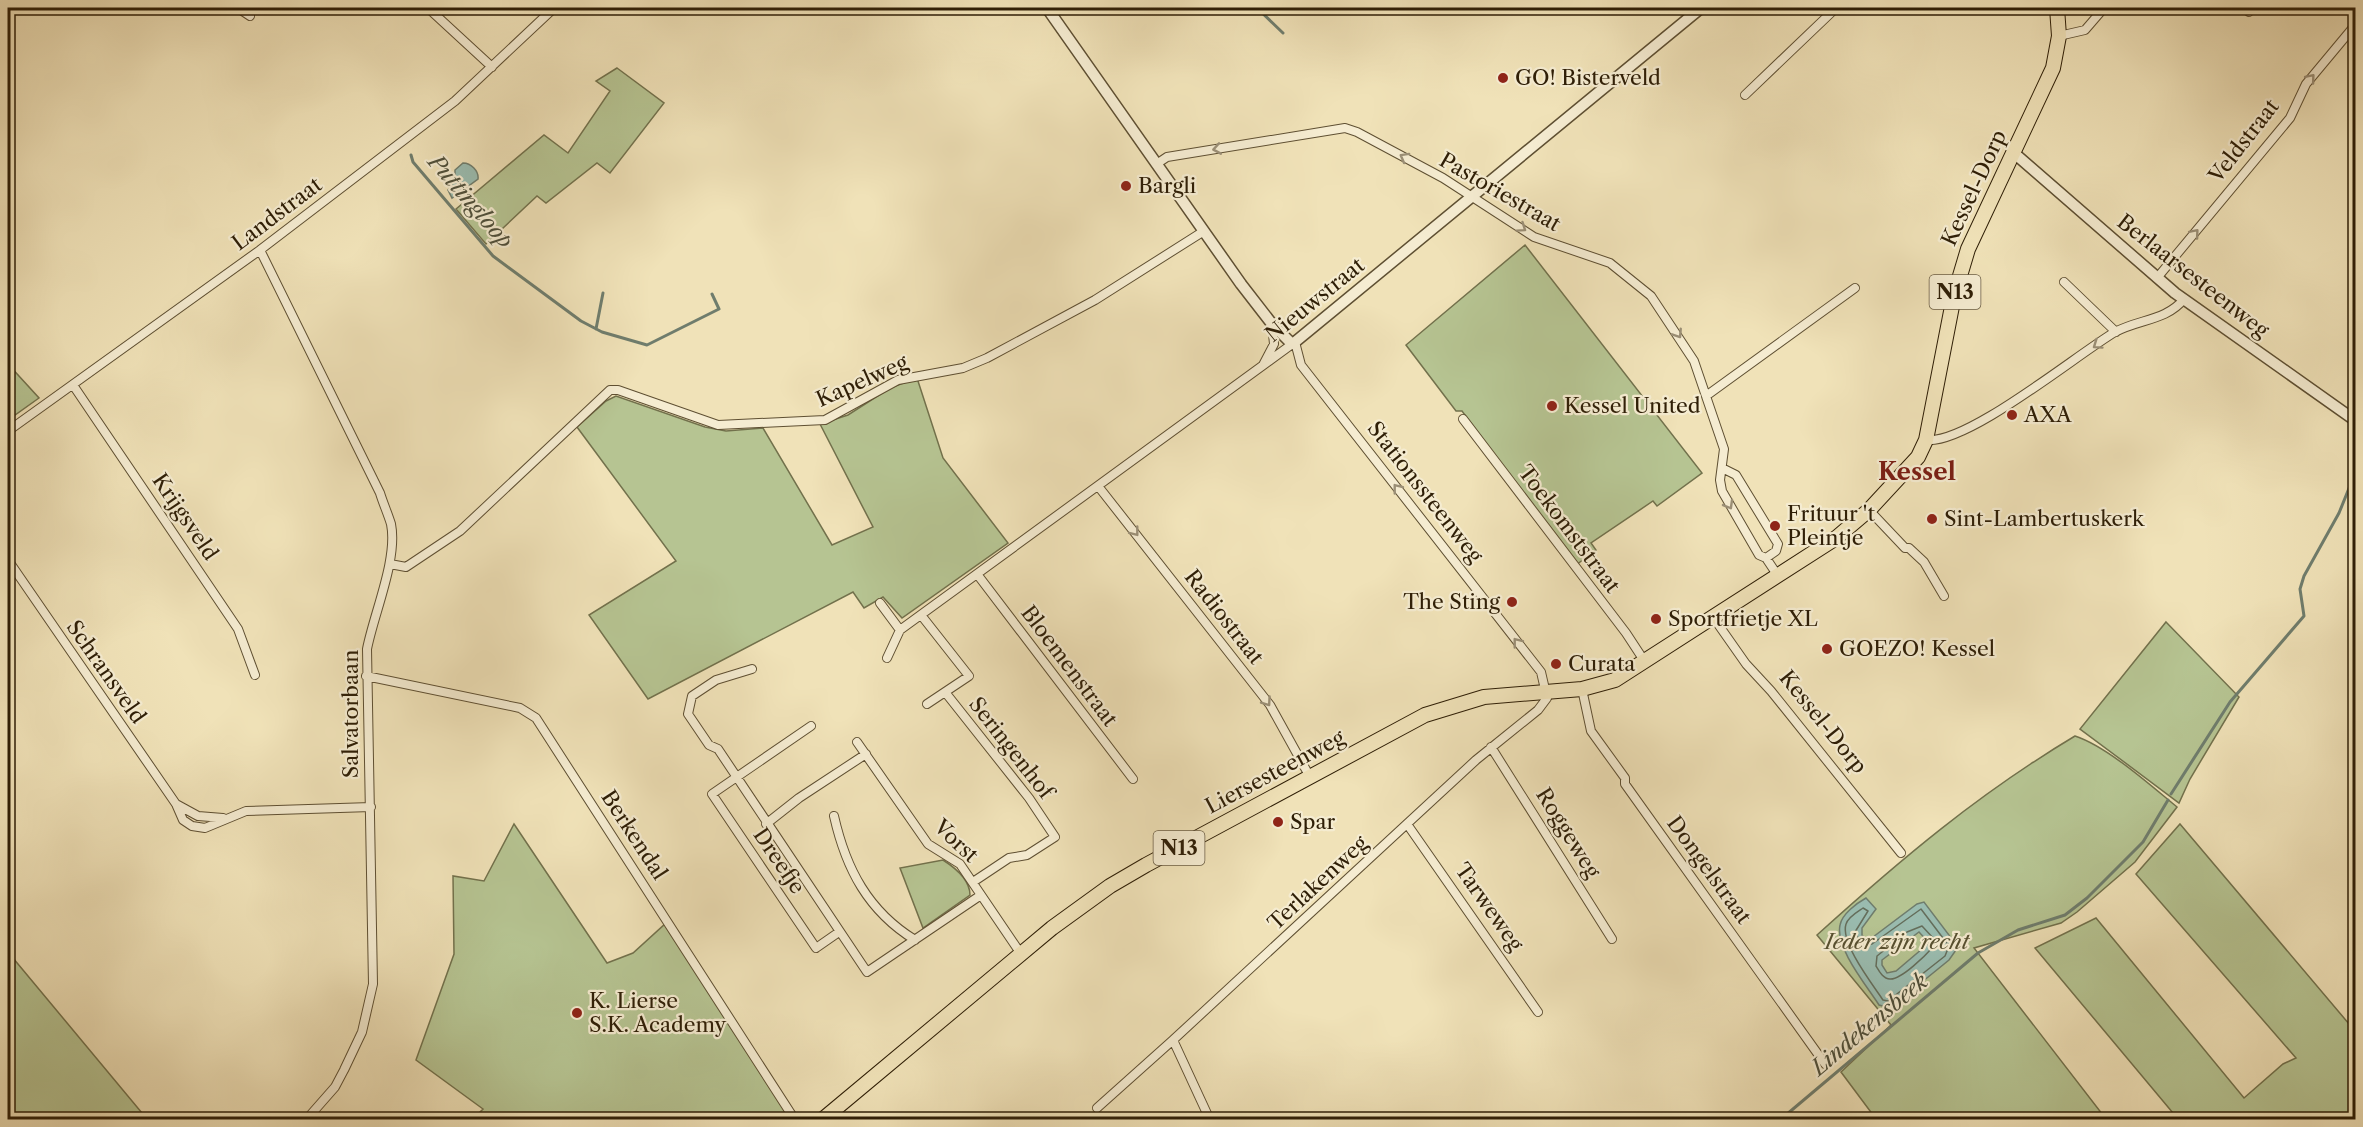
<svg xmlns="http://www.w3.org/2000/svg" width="2363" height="1127" font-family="'Libre Caslon Text',serif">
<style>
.green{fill:#b6c492;stroke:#72714c;stroke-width:1.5}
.water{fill:#9abdb1;stroke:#6f7d6d;stroke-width:1.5;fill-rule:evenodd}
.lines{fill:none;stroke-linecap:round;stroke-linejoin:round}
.shore{stroke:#646e5c;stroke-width:1.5}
.stream{stroke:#6f7d6d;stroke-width:3}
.minor-casing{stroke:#5e4f32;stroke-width:10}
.tertiary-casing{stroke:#5e4f32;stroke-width:13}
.primary-casing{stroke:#2e1e06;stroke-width:16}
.minor{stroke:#f5ecd1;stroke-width:8}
.tertiary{stroke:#f5ecd1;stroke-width:10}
.primary{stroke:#f0e2b8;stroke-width:14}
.oneway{stroke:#9b8f76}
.poi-dot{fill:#8f2418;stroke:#f5ecd1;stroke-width:2}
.labels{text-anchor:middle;stroke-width:4.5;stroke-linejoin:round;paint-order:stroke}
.shield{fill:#f5ecd1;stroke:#6a5c43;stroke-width:1.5}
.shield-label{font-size:20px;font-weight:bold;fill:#2e1e06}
.poi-label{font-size:21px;fill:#2e1e06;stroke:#f5ecd1;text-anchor:start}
.street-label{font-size:21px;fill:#2e1e06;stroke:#f5ecd1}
.park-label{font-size:21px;font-style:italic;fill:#575030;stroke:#f5ecd1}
.water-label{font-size:22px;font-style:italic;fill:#4e4e39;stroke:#f5ecd1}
.quarter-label{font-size:24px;font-weight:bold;fill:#7a1f14;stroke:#f5ecd1}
</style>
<rect width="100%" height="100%" fill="#f0e2b8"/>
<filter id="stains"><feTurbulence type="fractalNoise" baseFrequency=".00333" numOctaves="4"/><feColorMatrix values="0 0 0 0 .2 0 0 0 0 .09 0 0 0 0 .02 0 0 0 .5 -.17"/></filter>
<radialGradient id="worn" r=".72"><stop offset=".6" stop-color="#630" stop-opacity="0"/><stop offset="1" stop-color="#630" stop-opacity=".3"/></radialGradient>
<path class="green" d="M617 68 664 103 610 173 597 163 546 203 537 196 486 244 456 209 544 135 568 153 610 91 596 81Z
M1525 245 1702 473 1657 506 1653 501 1591 543 1596 550 1576 565 1462 411H1456L1406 345Z
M8 364 39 398 8 420Z
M917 378 943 458 1008 543 902 618 883 597 864 608 853 592 648 699 589 615 676 561 577 427 606 401 616 396 705 427 726 431 763 428 832 545 873 527 820 424 848 415 890 388Z
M2166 622 2239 697 2190 779 2179 803 2080 729Z
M2075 736C2108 747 2150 785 2177 807L2135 862 2077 912 2061 923 1974 948 2106 1119H1876L1841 1072 1891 1025 1817 935C1900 860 1978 794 2075 736Z
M514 824 607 963 633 953 665 924 792 1119H473L483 1109 416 1060 454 954 453 876 484 881Z
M2180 824 2355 1031V1119H2178L2035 948 2096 918 2244 1098 2283 1064 2296 1058 2136 874Z
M943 860C954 867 970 880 970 895L923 928 900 868Z
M8 952 147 1119H8Z"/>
<path class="water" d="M463 163C471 163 479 171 478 179L452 198 448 190 455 180V170Z
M1866 898 1876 909 1862 928V935L1865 939 1869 940 1917 904 1924 902 1955 943 1956 950 1949 960 1890 1008 1879 1005C1867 986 1835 948 1840 925 1842 914 1857 903 1866 898ZM1919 932 1929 943 1896 971 1887 973 1882 965V960Z"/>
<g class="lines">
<path class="shore" d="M1863 908 1868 911 1855 932 1862 945 1872 944 1921 909 1949 946 1945 956 1888 1001 1883 1000C1873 985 1840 943 1846 924 1848 917 1857 912 1863 908Z
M1922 926 1934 939 1933 947C1926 955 1901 980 1890 979 1883 979 1879 971 1876 966L1877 956 1907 932Z"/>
<path class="stream" d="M1257 8 1283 33
M411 155 413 162 493 256 581 321 602 332 647 345 719 309 712 294
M596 329 603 293
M2171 794 2230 702 2304 616 2300 589 2304 576 2339 513 2356 471
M1780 1120 1978 953 2018 930 2065 915 2087 898 2143 842 2168 800"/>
<defs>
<path id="minor" d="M238 8 250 16
M428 8 492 67
M2244 8 2249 12
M2059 36 2085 30 2104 8
M1745 95 1836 8
M1158 163 1167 157 1345 128 1357 132 1443 178 1534 237 1610 263 1651 296 1694 361 1724 449 1720 480 1722 491 1759 555 1766 558 1778 576
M260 250 380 493C383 503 388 514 391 524 398 559 374 613 367 649L373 984 362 1032 344 1070 335 1087 306 1120
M2157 278 2290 118 2306 84 2356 24
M2064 282 2116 332
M1263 365 1274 344 1272 324
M73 385 238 629 255 675
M1706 396 1855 288
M1463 419 1626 633 1645 662
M8 431 260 250 455 101 554 8
M1926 440C1967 445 2076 355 2115 332 2139 319 2166 321 2184 299
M1722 468 1736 475 1778 544 1776 551 1766 558
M1098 486 1270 705 1310 777
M1869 510 1905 548H1909L1924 562 1944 596
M8 560 176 804 183 820 192 826 205 828 246 811 371 807
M390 564 406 567 460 531 610 390H618L718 425 825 420 898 380 963 368 987 358 1095 300 1204 231
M977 574 1133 779
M880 603 900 630
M921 615 969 676 945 692 1029 798 1055 837 1027 855 1009 858 973 882
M1713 617 1746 664 1771 691 1901 853
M887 658 900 630 1295 342
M752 669 716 680 692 696 688 714 709 745 718 749 867 972 981 895
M366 676 520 708 536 718 795 1120
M1582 689 1591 731 1625 778V784L1825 1064
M927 704 945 692
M811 726 712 794 816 948 839 932
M857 742 928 844 960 864 1021 954
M1491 747 1612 939
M176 804 198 816 223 818
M834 816C846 869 868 911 915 940
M766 824 799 798 866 754
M1407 824 1538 1012
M1097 1108 1173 1040
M1210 1120 1173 1040 1476 760 1538 710 1547 698 1541 672 1301 365 1295 342"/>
<path id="tertiary" d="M1047 8 1241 284 1272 324 1291 343 1295 342 1701 8
M2014 153 2175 293 2356 421"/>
<path id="primary" d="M822 1120 1052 928 1110 886 1146 865 1425 715 1484 697 1582 689 1615 680 1836 538 1869 510 1918 457 1926 440 1954 296 1968 249 2053 68 2059 36 2057 8"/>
</defs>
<use href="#minor" class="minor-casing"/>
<use href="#tertiary" class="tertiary-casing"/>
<use href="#primary" class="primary-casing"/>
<use href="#minor" class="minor"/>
<use href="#tertiary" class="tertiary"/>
<use href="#primary" class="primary"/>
</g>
<defs><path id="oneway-chevron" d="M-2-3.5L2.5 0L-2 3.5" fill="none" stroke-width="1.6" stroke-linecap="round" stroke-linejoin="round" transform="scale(1.5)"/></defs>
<g class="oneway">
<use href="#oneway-chevron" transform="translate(2311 78) rotate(-50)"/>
<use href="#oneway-chevron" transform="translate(1217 149) rotate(170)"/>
<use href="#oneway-chevron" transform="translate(1404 157) rotate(-151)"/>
<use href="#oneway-chevron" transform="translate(1522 228) rotate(34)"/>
<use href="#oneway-chevron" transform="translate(2195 233) rotate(-50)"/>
<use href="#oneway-chevron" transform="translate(1678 334) rotate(57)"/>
<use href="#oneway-chevron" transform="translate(2097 345) rotate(145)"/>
<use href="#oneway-chevron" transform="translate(1397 488) rotate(-128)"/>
<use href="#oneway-chevron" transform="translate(1729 505) rotate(60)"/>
<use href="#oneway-chevron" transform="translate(1135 532) rotate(52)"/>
<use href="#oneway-chevron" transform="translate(1517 642) rotate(-128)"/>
<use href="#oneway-chevron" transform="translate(1267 702) rotate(55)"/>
</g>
<g class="poi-dot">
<circle cx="1503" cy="78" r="6"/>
<circle cx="1126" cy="186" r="6"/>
<circle cx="1552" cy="406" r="6"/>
<circle cx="2012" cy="415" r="6"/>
<circle cx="1932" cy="519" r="6"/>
<circle cx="1775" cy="526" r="6"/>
<circle cx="1512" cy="602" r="6"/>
<circle cx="1656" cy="619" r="6"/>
<circle cx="1827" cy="649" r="6"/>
<circle cx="1556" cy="664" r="6"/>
<circle cx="1278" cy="822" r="6"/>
<circle cx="577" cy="1013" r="6"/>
</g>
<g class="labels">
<g class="shield">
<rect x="1929.5" y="275" width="51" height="34" rx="4.5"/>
<rect x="1153.5" y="831" width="51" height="34" rx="4.5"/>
</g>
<g class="shield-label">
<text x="1955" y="299">N13</text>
<text x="1179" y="855">N13</text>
</g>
<g class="poi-label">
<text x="1515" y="85">GO! Bisterveld</text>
<text x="1138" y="193">Bargli</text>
<text x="1564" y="413">Kessel United</text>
<text x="2024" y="422">AXA</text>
<text x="1787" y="521">Frituur 't<tspan x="1787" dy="24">Pleintje</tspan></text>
<text x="1944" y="526">Sint-Lambertuskerk</text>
<text x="1500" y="609" text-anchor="end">The Sting</text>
<text x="1668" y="626">Sportfrietje XL</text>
<text x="1839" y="656">GOEZO! Kessel</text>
<text x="1568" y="671">Curata</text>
<text x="1290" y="829">Spar</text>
<text x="589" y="1008">K. Lierse<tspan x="589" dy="24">S.K. Academy</tspan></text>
</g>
<g class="street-label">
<text transform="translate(2244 141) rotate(-52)" y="7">Veldstraat</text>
<text transform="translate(1974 188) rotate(-65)" y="7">Kessel-Dorp</text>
<text transform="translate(1500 192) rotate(30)" y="7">Pastoriestraat</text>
<text transform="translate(277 214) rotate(-37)" y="7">Landstraat</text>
<text transform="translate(2193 276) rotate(38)" y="7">Berlaarsesteenweg</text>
<text transform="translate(1315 300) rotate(-39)" y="7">Nieuwstraat</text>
<text transform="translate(862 381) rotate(-24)" y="7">Kapelweg</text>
<text transform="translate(1425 492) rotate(52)" y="7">Stationssteenweg</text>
<text transform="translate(185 517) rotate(56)" y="7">Krijgsveld</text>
<text transform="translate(1569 529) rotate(53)" y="7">Toekomststraat</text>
<text transform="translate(1224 617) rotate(52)" y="7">Radiostraat</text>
<text transform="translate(1069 666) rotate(53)" y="7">Bloemenstraat</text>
<text transform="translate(106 672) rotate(55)" y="7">Schransveld</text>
<text transform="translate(351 714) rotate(-90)" y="7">Salvatorbaan</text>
<text transform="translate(1823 722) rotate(51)" y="7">Kessel-Dorp</text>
<text transform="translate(1011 748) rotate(52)" y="7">Seringenhof</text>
<text transform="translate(1275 772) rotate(-28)" y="7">Liersesteenweg</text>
<text transform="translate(1568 833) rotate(58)" y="7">Roggeweg</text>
<text transform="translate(634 835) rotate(57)" y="7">Berkendal</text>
<text transform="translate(956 841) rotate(43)" y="7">Vorst</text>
<text transform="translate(779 861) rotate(56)" y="7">Dreefje</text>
<text transform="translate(1709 870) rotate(54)" y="7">Dongelstraat</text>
<text transform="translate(1318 883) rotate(-43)" y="7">Terlakenweg</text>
<text transform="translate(1489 907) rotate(55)" y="7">Tarweweg</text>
</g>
<g class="park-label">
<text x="1897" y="949">Ieder zijn recht</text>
</g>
<g class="water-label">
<text transform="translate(471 201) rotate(49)" y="8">Puttingloop</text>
<text transform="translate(1869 1024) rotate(-40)" y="8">Lindekensbeek</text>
</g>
<g class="quarter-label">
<text x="1917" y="480">Kessel</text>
</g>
</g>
<rect width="2363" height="1127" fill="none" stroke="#f0e2b8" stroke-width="30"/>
<rect x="9" y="9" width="2345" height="1109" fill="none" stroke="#2e1e06" stroke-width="3"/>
<rect x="15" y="15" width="2333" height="1097" fill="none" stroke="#2e1e06" stroke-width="1.5"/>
<rect width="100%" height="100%" filter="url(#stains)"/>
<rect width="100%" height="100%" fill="url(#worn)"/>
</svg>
